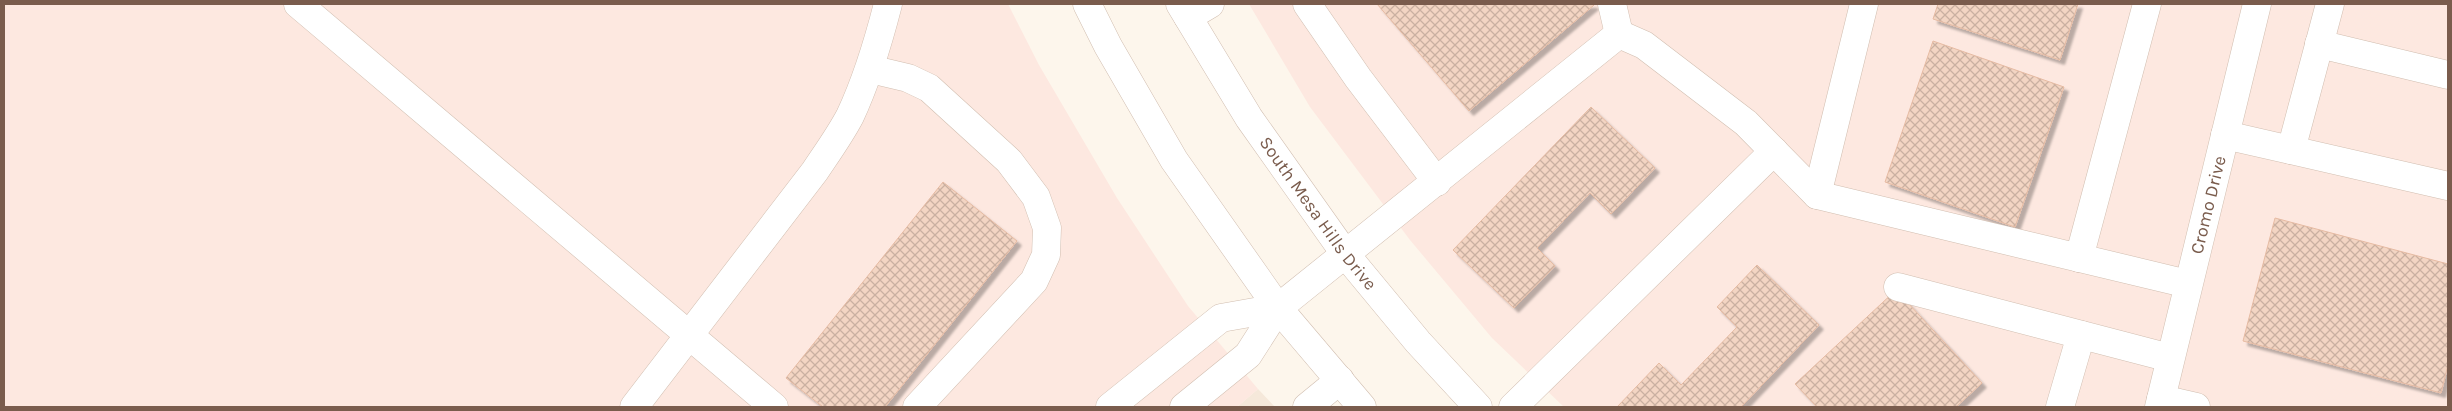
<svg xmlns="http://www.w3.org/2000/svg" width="2452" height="411" font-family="Karla,sans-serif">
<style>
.residential{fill:#f5e8da}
.commercial{fill:#fde8e0}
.building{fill:url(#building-cross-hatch);stroke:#e6bba3;filter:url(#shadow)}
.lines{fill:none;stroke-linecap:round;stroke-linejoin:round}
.minor-casing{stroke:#d1beb0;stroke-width:29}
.minor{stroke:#fff;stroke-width:28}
.labels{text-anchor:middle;stroke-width:4;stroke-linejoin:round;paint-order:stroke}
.street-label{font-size:18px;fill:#7a5c4d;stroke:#fffaf3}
</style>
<defs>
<pattern id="building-cross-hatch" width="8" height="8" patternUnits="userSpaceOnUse" patternTransform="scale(1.25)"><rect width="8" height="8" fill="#f3d5c3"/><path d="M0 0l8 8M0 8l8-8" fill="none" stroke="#cab0a1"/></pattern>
<filter id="shadow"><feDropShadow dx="4.5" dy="4.5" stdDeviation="1" flood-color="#0004"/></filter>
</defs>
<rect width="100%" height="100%" fill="#fdf6ec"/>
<path class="residential" d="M1258 389 1275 407H1237Z"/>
<path class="commercial" d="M4 4H1008L1039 65 1117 198 1188 306 1258 389 1237 407H4Z
M1249 4H2448V407H1564L1492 338 1410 240 1310 107Z"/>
<path class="building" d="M1377 4H1593L1594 5 1469 111Z
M1938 4H2078L2060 60 1933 19Z
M1933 41 2064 87 2015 227 1885 182Z
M1591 107 1655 168 1611 214 1590 193 1537 248 1555 266 1514 308 1453 250Z
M943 182 1017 241 885 407H823L786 378Z
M2275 218 2448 264V365L2441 393 2243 341Z
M1757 265 1819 325 1741 407H1617L1659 363 1681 385 1737 327 1717 307Z
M1896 290 1982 383 1956 407H1817L1795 384Z"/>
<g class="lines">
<defs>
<g id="minor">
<path d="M298 4 774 407"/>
<path d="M1087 4 1108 46 1174 160 1278 308 1362 407"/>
<path id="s1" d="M1180 4 1249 118 1346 255 1418 342 1478 407"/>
<path d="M1307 4 1358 78 1437 182"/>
<path d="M1612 4 1619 34"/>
<path d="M1188 17 1210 4"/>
<path d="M2319 44 2448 75"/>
<path d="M870 69 908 78 929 88 1009 161 1036 197 1047 228 1046 255 1034 281 917 407"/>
<path d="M2225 135 2448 186"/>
<path d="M2291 150 2330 4"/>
<path d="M1817 195 1864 4"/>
<path d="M2079 258 2147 4"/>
<path d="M1898 287 2170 358"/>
<path d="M2161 399 2196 407"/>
<path d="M634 407 815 171C827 153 840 135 850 116 867 80 878 43 888 4"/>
<path d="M1110 407 1221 318 1278 308"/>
<path d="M1184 407 1248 355 1278 308 1619 34 1644 45 1746 123 1817 195 2188 284"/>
<path d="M1307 407 1340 380"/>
<path d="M1513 407 1774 151"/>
<path d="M2060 407 2081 335"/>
<path id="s2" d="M2159 407 2257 4"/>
</g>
</defs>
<use href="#minor" class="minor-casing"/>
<use href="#minor" class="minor"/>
</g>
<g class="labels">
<g class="street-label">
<text dy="6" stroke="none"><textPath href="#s2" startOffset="208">Cromo Drive</textPath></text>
<text dy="6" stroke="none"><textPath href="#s1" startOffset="251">South Mesa Hills Drive</textPath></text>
</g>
</g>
<rect width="2452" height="411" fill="none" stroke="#7a5c4d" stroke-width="10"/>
</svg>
